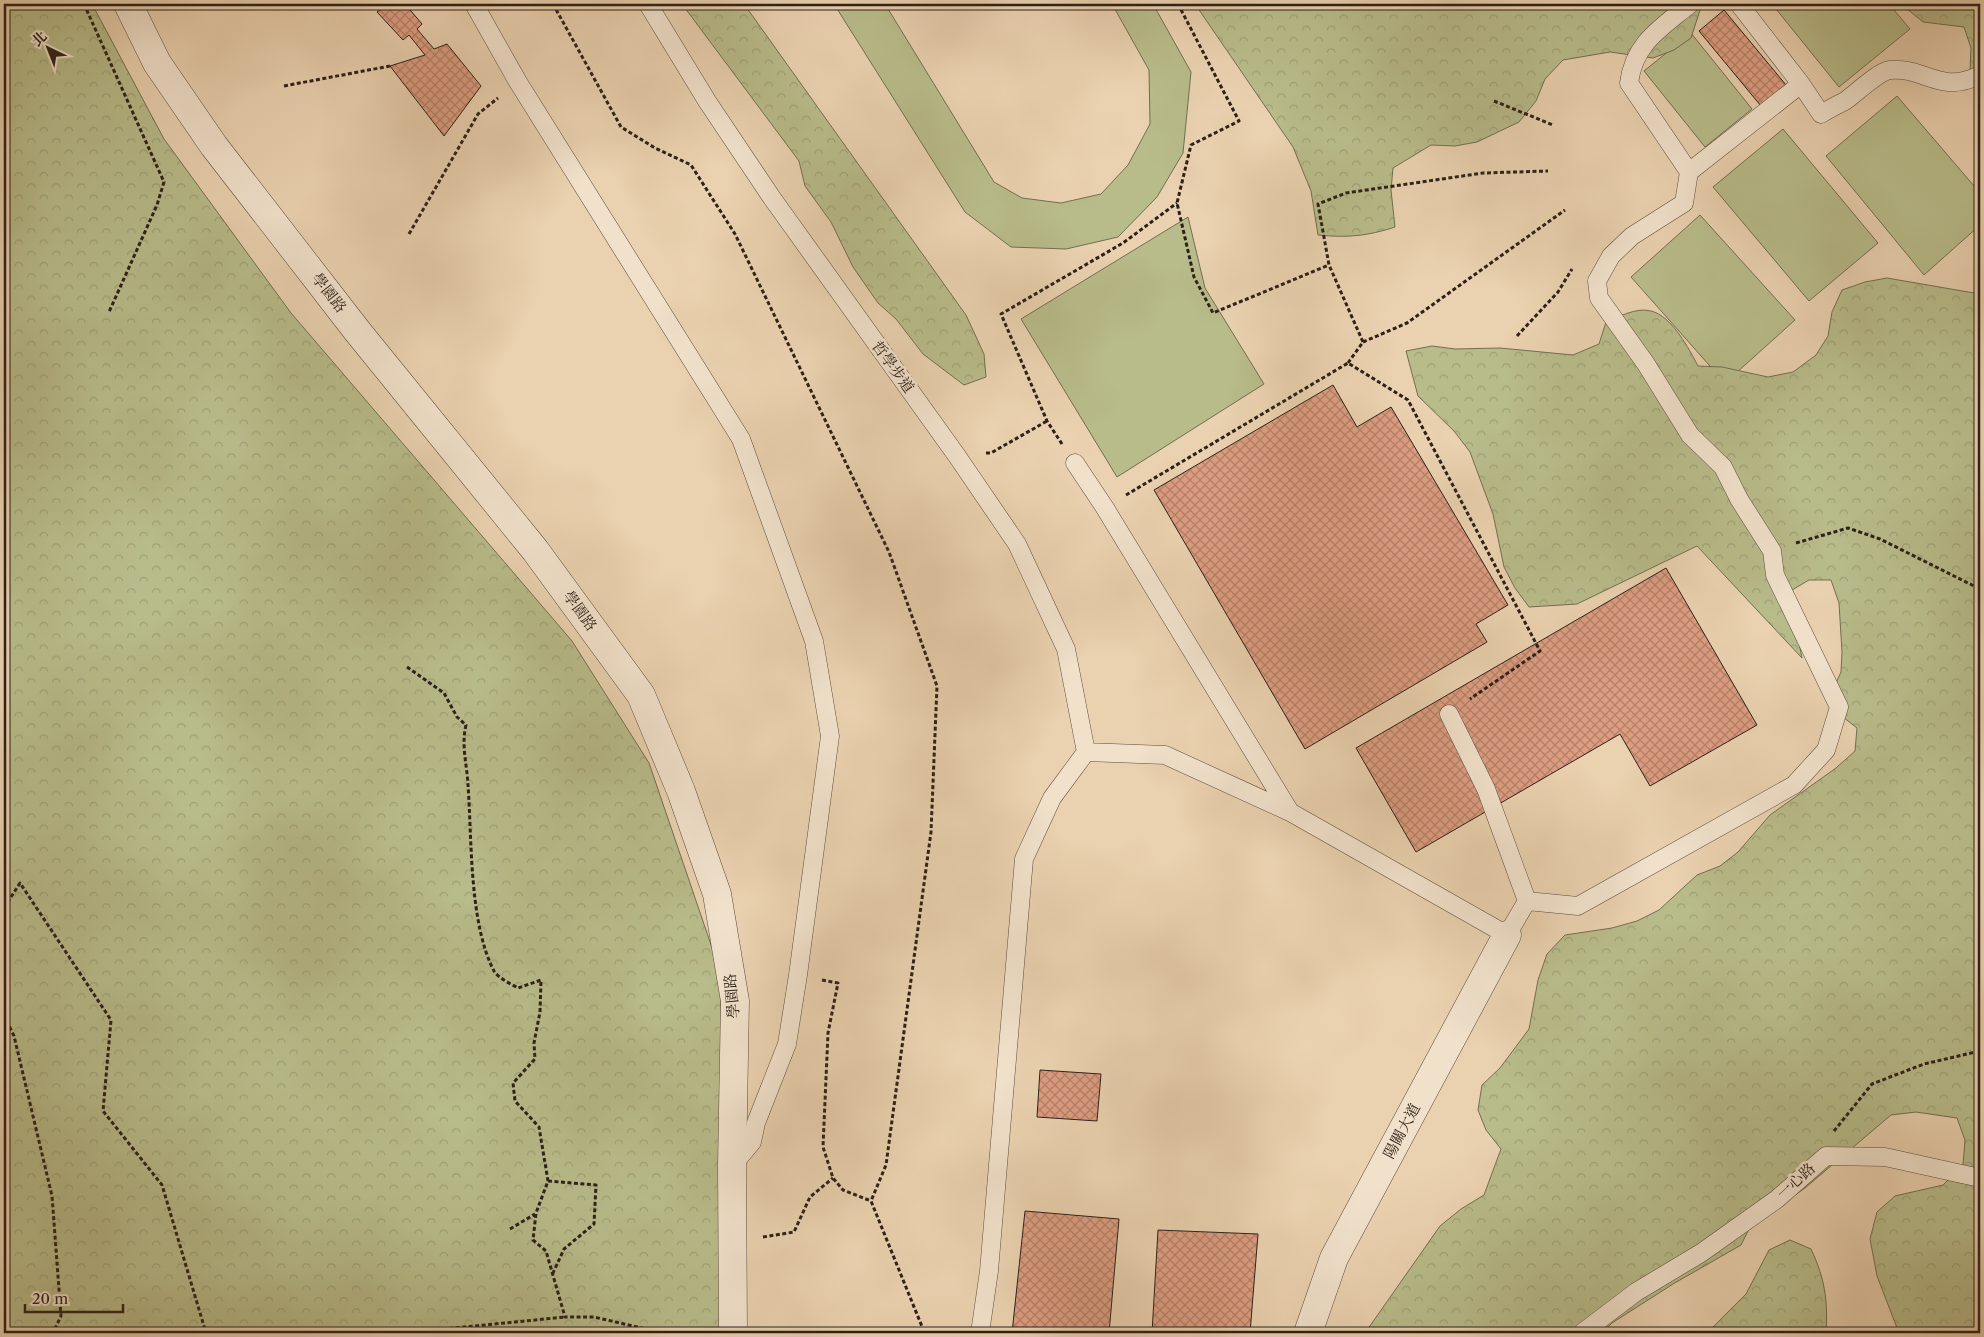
<svg xmlns="http://www.w3.org/2000/svg" width="1984" height="1337" font-family="'Libre Caslon Text','Noto Serif TC',serif">
<style>
.green{fill:#b8bb8a;stroke:#726e52}
.forest{fill:url(#forest-crowns);stroke:#726e52}
.building{fill:url(#building-cross-hatch);stroke:#2d2019}
.lines{fill:none;stroke-linecap:round;stroke-linejoin:round}
.service-casing{stroke:#5c4c3e;stroke-width:19}
.minor-casing{stroke:#5c4c3e;stroke-width:29}
.path{stroke:#2d2019;stroke-width:3;stroke-dasharray:4 2.5;stroke-linecap:butt}
.service{stroke:#f1e1cb;stroke-width:18}
.minor{stroke:#f1e1cb;stroke-width:28}
.labels{text-anchor:middle;stroke-width:5;stroke-linejoin:round;paint-order:stroke}
.street-label{font-size:15px;fill:#2d2019;stroke:#f1e1cb}
</style>
<defs>
<pattern id="forest-crowns" width="20" height="18" patternUnits="userSpaceOnUse" patternTransform="scale(1.25)"><rect width="20" height="18" fill="#b8bb8a"/><path d="M2 6a3 3 0 1 1 6 0M12 15a3 3 0 1 1 6 0" fill="none" stroke="#9ea076"/></pattern>
<pattern id="building-cross-hatch" width="8" height="8" patternUnits="userSpaceOnUse" patternTransform="scale(1.25)"><rect width="8" height="8" fill="#dd9d81"/><path d="M0 0l8 8M0 8l8-8" fill="none" stroke="#b48069"/></pattern>
</defs>
<rect width="100%" height="100%" fill="#ead1af"/>
<filter id="stains"><feTurbulence type="fractalNoise" baseFrequency=".004" numOctaves="4"/><feColorMatrix values="0 0 0 0 .2 0 0 0 0 .09 0 0 0 0 .02 0 0 0 .5 -.17"/></filter>
<radialGradient id="worn" r=".72"><stop offset=".6" stop-color="#630" stop-opacity="0"/><stop offset="1" stop-color="#630" stop-opacity=".3"/></radialGradient>
<path class="green" d="M834 4H885L994 182 1022 198 1061 203 1101 194 1128 165 1150 124 1149 70 1112 4H1153L1191 72 1183 153 1157 197 1118 237 1066 249 1011 247 965 212Z
M1772 4H1889L1910 29 1839 87Z
M1691 33 1752 109 1705 147 1644 71Z
M1897 96 1980 193V225L1924 275 1826 156Z
M1783 129 1878 243 1809 301 1713 187Z
M1700 215 1795 320 1725 383 1631 277Z
M1188 217 1205 288 1264 384 1117 477 1021 319Z"/>
<path class="forest" d="M4 4H92L164 139 291 313 572 641 649 763 721 974V1333H4Z
M682 4H744L966 315 984 354 986 377 964 385 923 354 896 319 878 303 853 267 831 222 805 186 799 161Z
M1195 4H1702L1691 38 1674 50 1653 58 1610 52 1563 60 1545 79 1536 101 1519 122 1477 142 1455 146 1431 145 1393 168 1391 190 1395 227C1368 236 1347 238 1318 235L1311 191 1293 147Z
M1905 4H1980V78L1970 69 1971 48 1964 27 1923 22 1906 8Z
M1887 278 1980 294V1333H1899L1877 1276 1870 1239 1877 1212 1895 1196 1943 1185 1963 1165 1965 1140 1957 1118 1916 1112 1891 1115 1805 1188 1751 1225 1741 1245 1673 1284 1612 1323 1602 1333H1365L1440 1226 1461 1209 1484 1195 1501 1149 1486 1130 1478 1110 1482 1085 1500 1068 1529 1029 1538 980 1547 954 1565 935 1612 928 1637 921 1659 910 1697 875 1720 866 1738 852 1770 815 1836 768 1855 751 1857 728 1839 714 1831 694 1841 672 1842 652 1839 603 1831 580H1809L1792 590 1789 614 1797 634 1802 658 1697 546 1577 604 1529 607 1515 588 1504 567 1493 514 1470 452 1454 431 1418 396 1406 351 1432 346 1455 349 1500 348 1573 355 1599 344 1606 322C1619 317 1636 307 1651 311 1672 316 1689 349 1698 366L1722 367 1768 377 1793 372 1816 355 1828 336 1832 312 1842 290 1865 282Z
M1790 1240 1811 1249C1825 1279 1828 1300 1826 1333H1707L1746 1294 1769 1250Z"/>
<path class="building" d="M386 4H405L422 24 417 29 434 49 447 44 481 86 444 136 390 66 425 55 409 35 403 40 377 12Z
M1724 10 1786 85 1761 106 1699 31Z
M1333 385 1357 427 1391 407 1508 605 1476 624 1487 642 1305 749 1154 490Z
M1666 568 1757 725 1650 786 1620 734 1416 852 1356 748Z
M1040 1070 1101 1074 1097 1121 1037 1117Z
M1025 1211 1119 1219 1109 1333H1012Z
M1158 1230 1258 1234 1250 1333H1152Z"/>
<g class="lines">
<defs>
<path id="service" d="M474 4 518 82 741 439 814 641 830 736 798 975 787 1044 756 1123 752 1142 732 1166
M648 4 707 101 772 198 957 456 1017 544 1066 649 1086 752
M1739 4 1801 84 1821 114C1829 109 1837 105 1845 101 1855 94 1879 71 1890 70 1926 67 1939 95 1980 75
M1689 172 1801 84
M1075 463 1105 508 1290 812
M1086 752 1165 755 1290 812 1507 935 1527 901 1486 789 1449 714
M1527 901 1578 906 1794 785 1826 750 1839 707 1775 575 1772 551 1739 499 1723 467 1690 435 1646 364 1599 298 1597 281 1611 256 1632 236 1684 203 1689 172 1629 83C1634 43 1661 28 1690 4
M980 1333 989 1271 1024 859 1052 798 1086 752
M1582 1333 1636 1292 1701 1253 1777 1199 1826 1156 1885 1157 1980 1178"/>
<path id="minor" d="M128 4 157 63 214 146 358 332 535 550 641 695 681 791 717 894 735 1001 732 1166 733 1333
M1308 1333 1334 1258 1507 935"/>
</defs>
<use href="#service" class="service-casing"/>
<use href="#minor" class="minor-casing"/>
<path class="path" d="M84 4 164 182 157 205 109 312
M553 4 621 127 655 148 691 165 735 234 889 552 937 686 931 832 886 1165 871 1201 923 1329 948 1333
M1178 4 1239 121 1191 145 1177 203 1194 277 1213 313 1329 265
M284 86 390 66
M1494 101 1553 125
M409 234 478 114 498 98
M1517 336 1558 292 1572 269
M1363 342 1407 323 1565 210
M1348 363 1363 342 1329 265 1318 204 1346 193 1483 173 1548 171
M1062 444 1047 421 1001 314 1123 243 1177 203
M986 453H991L1047 421
M1126 495 1348 363 1408 400 1540 651 1470 699
M1796 543 1848 528 1880 539 1980 589
M407 667 444 693 457 717 466 725C461 746 467 764 468 785 472 840 469 923 494 971 498 978 511 984 518 988L541 980 540 1012 534 1043 535 1059 513 1083 515 1101 539 1127 548 1181 536 1213 533 1240 546 1251 565 1317H594L663 1333
M4 908 20 883 111 1020 103 1111 162 1185 206 1333
M822 980 838 983 828 1033 823 1147 833 1178 843 1190 871 1201
M4 1015 14 1036 52 1196 61 1316 53 1333
M1834 1131 1872 1084 1924 1064 1980 1051
M548 1181 596 1185 594 1224 564 1249 553 1273
M510 1229 535 1214
M763 1237 794 1232 810 1197 833 1178
M404 1333 565 1317"/>
<use href="#service" class="service"/>
<use href="#minor" class="minor"/>
</g>
<g class="labels">
<g class="street-label">
<text transform="translate(329 293) rotate(52)" y="5">學園路</text>
<text transform="translate(893 367) rotate(54)" y="5">哲學步道</text>
<text transform="translate(580 611) rotate(54)" y="5">學園路</text>
<text transform="translate(732 996) rotate(-95)" y="5">學園路</text>
<text transform="translate(1402 1131) rotate(-62)" y="5">陽關大道</text>
<text transform="translate(1796 1181) rotate(-42)" y="5">一心路</text>
</g>
</g>
<rect width="1984" height="1337" fill="none" stroke="#ead1af" stroke-width="20"/>
<rect x="5" y="5" width="1974" height="1327" fill="none" stroke="#2d2019" stroke-width="2.5"/>
<rect x="10" y="10" width="1964" height="1317" fill="none" stroke="#2d2019"/>
<g transform="translate(48 48) rotate(317)" stroke="#f1e1cb" stroke-width="4" paint-order="stroke">
<path d="M0-4L9 19L0 12L-9 19Z" fill="#2d2019"/>
<text y="-8" font-size="14" font-weight="bold" text-anchor="middle" fill="#2d2019">北</text>
</g>
<path d="M25 1304v8h98v-8" fill="none" stroke="#2d2019" stroke-width="2.5"/>
<text x="32" y="1304" font-size="15" fill="#2d2019" stroke="#f1e1cb" stroke-width="4" paint-order="stroke">20 m</text>
<rect width="100%" height="100%" filter="url(#stains)"/>
<rect width="100%" height="100%" fill="url(#worn)"/>
</svg>
